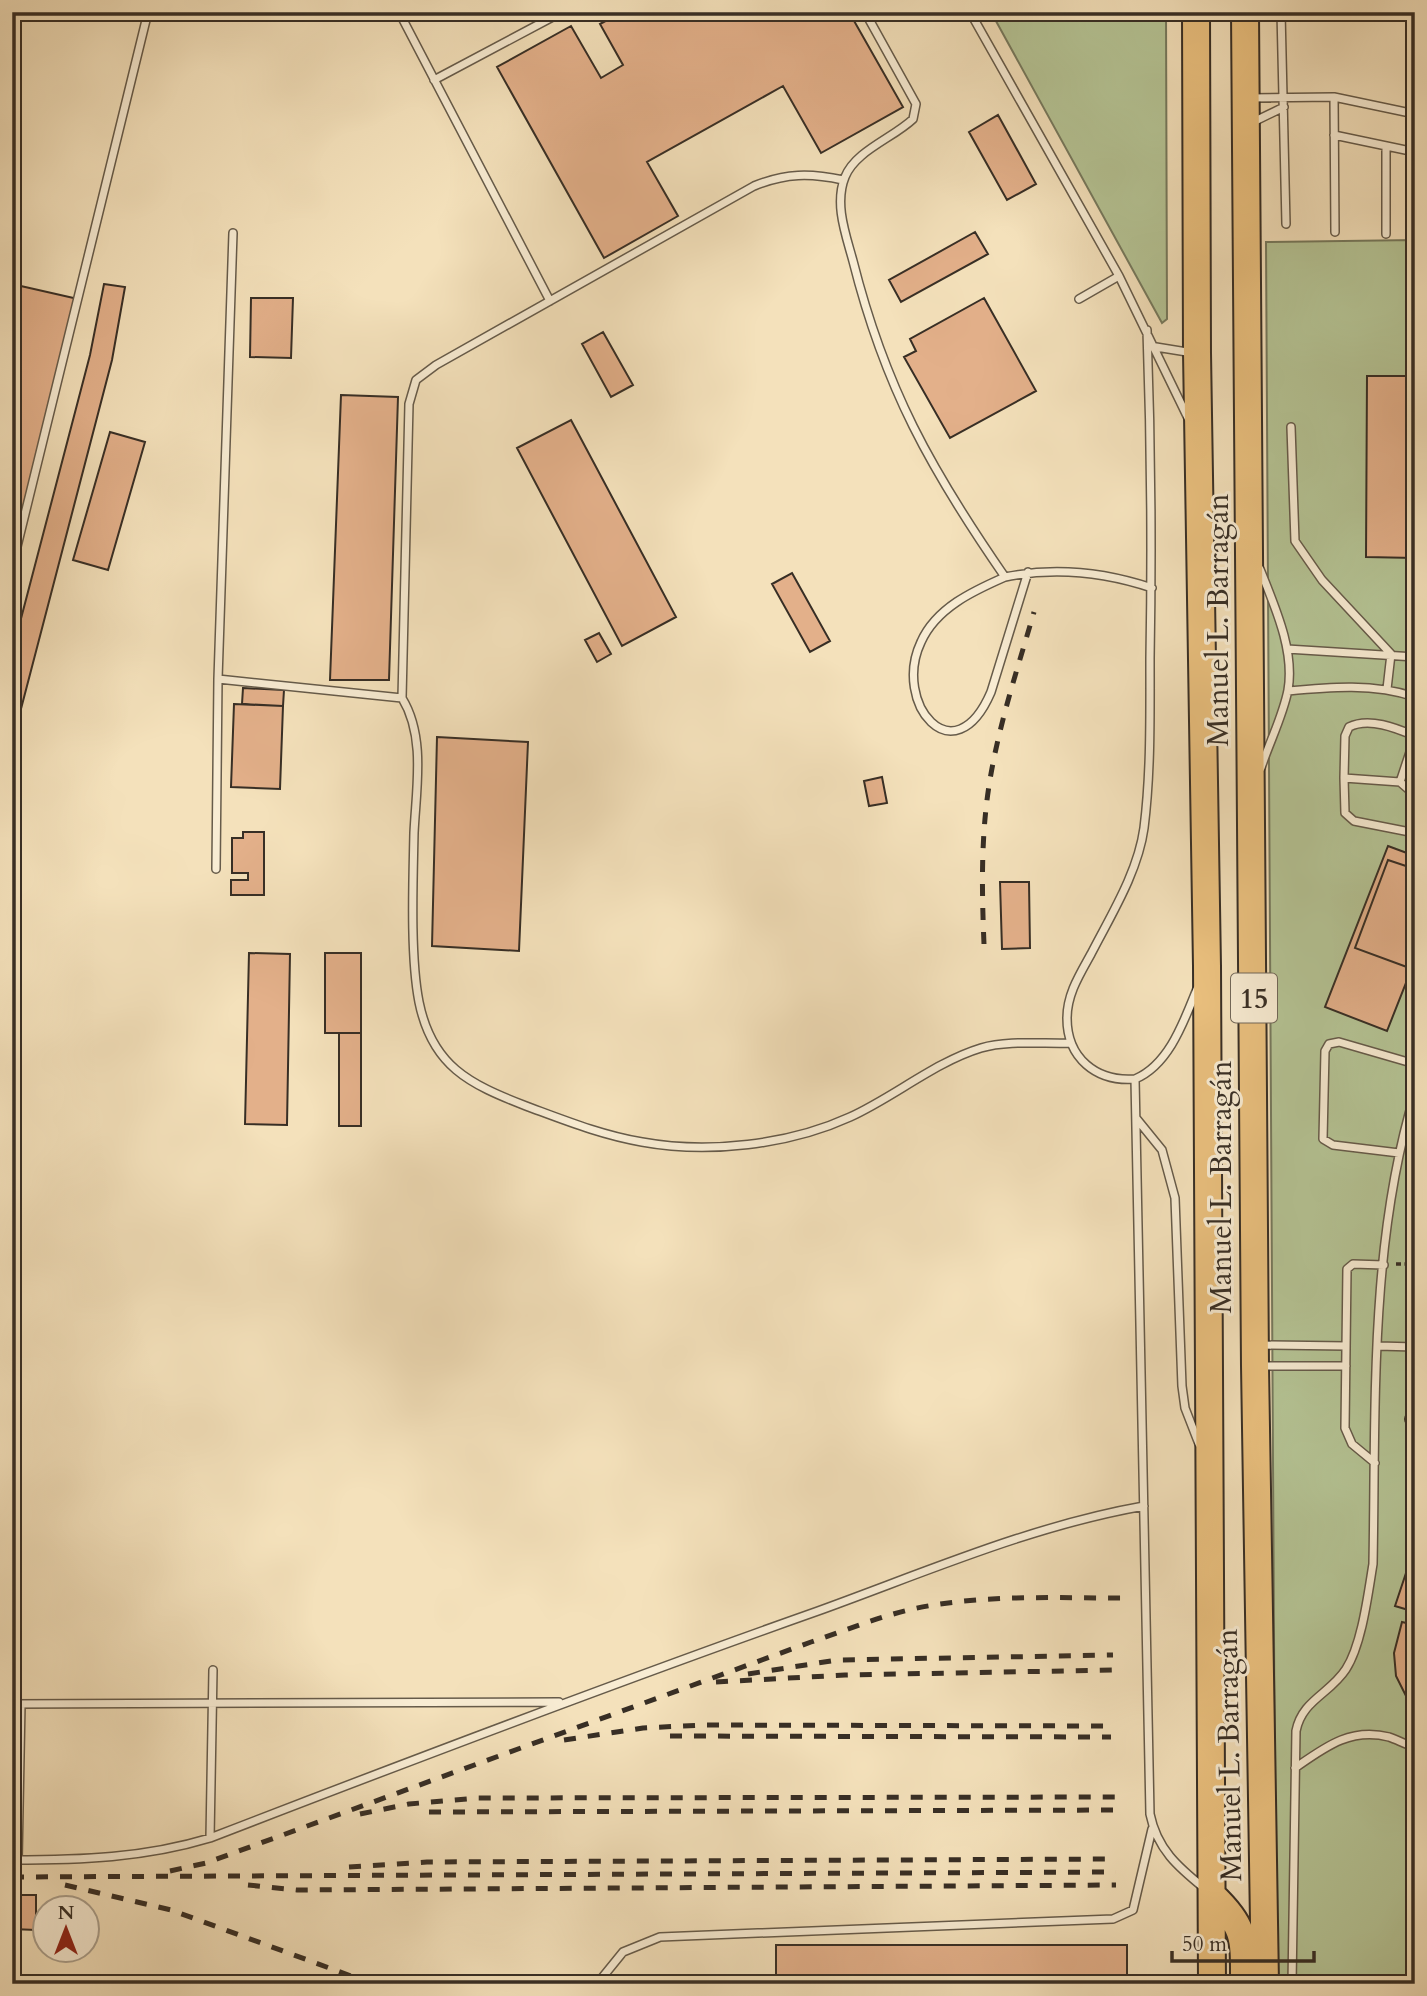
<svg xmlns="http://www.w3.org/2000/svg" width="1427" height="1996" font-family="Cardo,serif">
<style>
.green{fill:#b5c495;stroke:#76795d;stroke-width:2}
.building{fill:#e3b08a;stroke:#372e25;stroke-width:2}
.lines{fill:none;stroke-linecap:round;stroke-linejoin:round}
.lane-casing{stroke:#665b4a;stroke-width:10}
.highway-casing{stroke:#372e25;stroke-width:30}
.path{stroke:#372e25;stroke-width:3.5;stroke-dasharray:5 3.5;stroke-linecap:butt}
.lane{stroke:#f8ecd3;stroke-width:7}
.highway{stroke:#eac07e;stroke-width:26}
.rail{stroke:#372e25;stroke-width:5;stroke-dasharray:12 12;stroke-linecap:butt}
.labels{text-anchor:middle;stroke-width:6;stroke-linejoin:round;paint-order:stroke}
.shield{fill:#f8ecd3;stroke:#716759;stroke-width:2}
.shield-label{font-size:28px;font-weight:bold;fill:#372e25}
.street-label{font-size:30px;fill:#372e25;stroke:#f8ecd3}
</style>
<rect width="100%" height="100%" fill="#f4e1bb"/>
<filter id="stains"><feTurbulence type="fractalNoise" baseFrequency=".00286" numOctaves="4"/><feColorMatrix values="0 0 0 0 .2 0 0 0 0 .09 0 0 0 0 .02 0 0 0 .5 -.17"/></filter>
<radialGradient id="worn" r=".72"><stop offset=".6" stop-color="#630" stop-opacity="0"/><stop offset="1" stop-color="#630" stop-opacity=".3"/></radialGradient>
<path class="green" d="M991 12H1166L1167 319 1162 323Z
M1415 240V1984H1276L1266 242Z"/>
<path class="building" d="M622 12H849L903 107 821 153 783 86 647 162 678 216 604 258 497 67 571 26 601 78 623 65 600 24Z
M998 115 1036 184 1007 200 969 132Z
M975 232 988 254 901 302 889 280Z
M12 284 78 299 12 549Z
M104 284 125 287 112 360 16 728 12 727V653L90 355Z
M251 298H293L291 358 250 357Z
M984 298 1036 391 950 438 904 357 916 351 910 339Z
M603 332 633 385 611 397 582 344Z
M1367 376H1415V558L1366 557Z
M341 395 398 397 389 680H330Z
M571 420 676 617 622 646 517 448Z
M110 432 145 442 108 570 73 560Z
M792 573 830 641 810 652 772 584Z
M599 633 611 654 597 662 585 640Z
M243 688 284 690 283 706 242 704Z
M234 704 283 706 280 789 231 787Z
M437 737 528 742 519 951 432 946Z
M882 777 887 803 869 806 864 781Z
M243 832H264V895H231V880H248V873H232V838H243Z
M1388 846 1415 856V960L1387 1031 1325 1007Z
M1388 860 1415 869V970L1355 948Z
M1000 882H1029L1030 948 1002 949Z
M249 953 290 954 287 1125 245 1124Z
M325 953H361V1033H325Z
M339 1033H361V1126H339Z
M1415 1360V1375L1408 1371 1407 1366Z
M1405 1419a6 6 0 1 1 12 0a6 6 0 1 1-12 0Z
M1415 1546V1612L1395 1606Z
M1402 1622 1415 1625V1706L1406 1696 1396 1676 1394 1653Z
M12 1895H36V1930L12 1929Z
M776 1945H1127V1984H776Z"/>
<g class="lines">
<defs>
<path id="lane" d="M399 12 550 301
M865 12 916 104 913 119C893 138 855 151 845 177 834 204 846 235 853 261 885 388 931 470 1005 577 1054 567 1104 572 1152 588
M970 12 1119 276 1188 418
M1281 12 1286 224
M434 80 562 12
M1334 97 1335 232
M1249 98 1334 97 1415 114
M1251 123 1284 107
M1334 135 1415 152
M1386 234V146
M1079 299 1119 276
M1147 330C1151 440 1152 549 1150 658 1150 715 1151 772 1144 828 1138 872 1111 915 1091 954 1080 974 1067 994 1067 1018 1067 1058 1096 1082 1135 1079L1150 1814C1157 1849 1178 1867 1204 1888
M1156 347 1193 353
M1291 427 1295 541 1322 580 1391 654 1387 689
M12 567 148 12
M1260 569C1274 605 1295 650 1288 690 1283 716 1269 743 1261 768
M1005 577C973 591 936 608 921 642 892 703 954 778 991 692L1028 572
M1287 649 1415 657
M218 679 402 698 409 404 416 380 436 365 754 186C786 173 810 173 843 180
M1288 691C1330 687 1374 683 1415 697
M402 698C426 737 416 789 414 833 413 881 410 956 419 1002 432 1066 469 1084 526 1106 564 1120 601 1135 642 1142 708 1154 789 1145 850 1117 894 1097 935 1062 981 1048 1008 1040 1043 1044 1071 1043
M1415 737 1400 782 1415 795
M1344 778 1345 736 1349 727C1369 717 1396 728 1415 736
M1400 782 1344 778 1345 813 1354 821 1415 833
M216 869 218 679 233 233
M1135 1079C1169 1065 1184 1021 1197 989
M1136 1118 1162 1150 1175 1198 1182 1386 1185 1408 1199 1444
M1399 1153 1333 1145 1323 1139 1325 1051 1329 1044 1339 1042 1415 1064
M1260 1345 1346 1346
M1378 1346 1415 1347
M1259 1366H1346
M1375 1463 1352 1444 1345 1428 1347 1269 1353 1264 1384 1265
M12 1704 559 1702
M1295 1768C1325 1747 1351 1727 1389 1737 1398 1740 1406 1745 1415 1747
M210 1838 213 1670
M12 1860C81 1860 144 1858 210 1838 412 1760 614 1683 818 1611 926 1572 1031 1526 1144 1506
M18 1860 21 1704
M597 1984 623 1952 660 1937 1113 1919 1133 1910 1152 1829
M1292 1984 1296 1731C1302 1700 1330 1694 1346 1669 1362 1644 1368 1594 1373 1564 1376 1408 1369 1244 1415 1093"/>
<path id="highway" d="M1196 12 1197 353 1207 966 1212 1984
M1245 12 1255 1366 1265 1984
M1212 1895C1246 1927 1244 1939 1244 1984"/>
</defs>
<use href="#lane" class="lane-casing"/>
<use href="#highway" class="highway-casing"/>
<path class="path" d="M1396 1264H1415"/>
<use href="#lane" class="lane"/>
<use href="#highway" class="highway"/>
<path class="rail" d="M984 944C982 896 981 848 987 800 995 736 1016 674 1034 612
M748 1674 837 1660 1113 1655
M716 1682 845 1675 1114 1670
M670 1736 1111 1737
M564 1740 643 1728 704 1725 1110 1726
M429 1812 1121 1810
M360 1814 409 1804 477 1798 1120 1797
M349 1867 427 1862 1116 1859
M170 1871 206 1863 811 1642C850 1629 892 1611 934 1605 996 1595 1059 1598 1121 1598
M12 1877 1116 1872
M65 1885 171 1910 373 1984
M248 1885 297 1890 1116 1885"/>
</g>
<g class="labels">
<rect class="shield" x="1231" y="973.5" width="46" height="49" rx="5"/>
<g class="shield-label">
<text x="1254" y="1008">15</text>
</g>
<g class="street-label">
<text transform="translate(1218 620) rotate(-90)" y="10">Manuel L. Barragán</text>
<text transform="translate(1221 1187) rotate(-90)" y="10">Manuel L. Barragán</text>
<text transform="translate(1229 1755) rotate(-91)" y="10">Manuel L. Barragán</text>
</g>
</g>
<rect width="1427" height="1996" fill="none" stroke="#f4e1bb" stroke-width="42"/>
<rect x="14" y="14" width="1399" height="1968" fill="none" stroke="#372e25" stroke-width="3.5"/>
<rect x="21" y="21" width="1385" height="1954" fill="none" stroke="#372e25" stroke-width="2"/>
<g transform="translate(66 1929)"><circle r="33" fill="#f8ecd3" stroke="#aba08d" stroke-width="2"/>
<path d="M0-5L12 26L0 18L-12 26Z" fill="#8f2418"/>
<text y="-10" font-size="19" font-weight="bold" text-anchor="middle" fill="#372e25">N</text>
</g>
<path d="M1172 1951v10h142v-10" fill="none" stroke="#372e25" stroke-width="3.5"/>
<text x="1182" y="1951" font-size="21" fill="#372e25" stroke="#f8ecd3" stroke-width="5" paint-order="stroke">50 m</text>
<rect width="100%" height="100%" filter="url(#stains)"/>
<rect width="100%" height="100%" fill="url(#worn)"/>
</svg>
